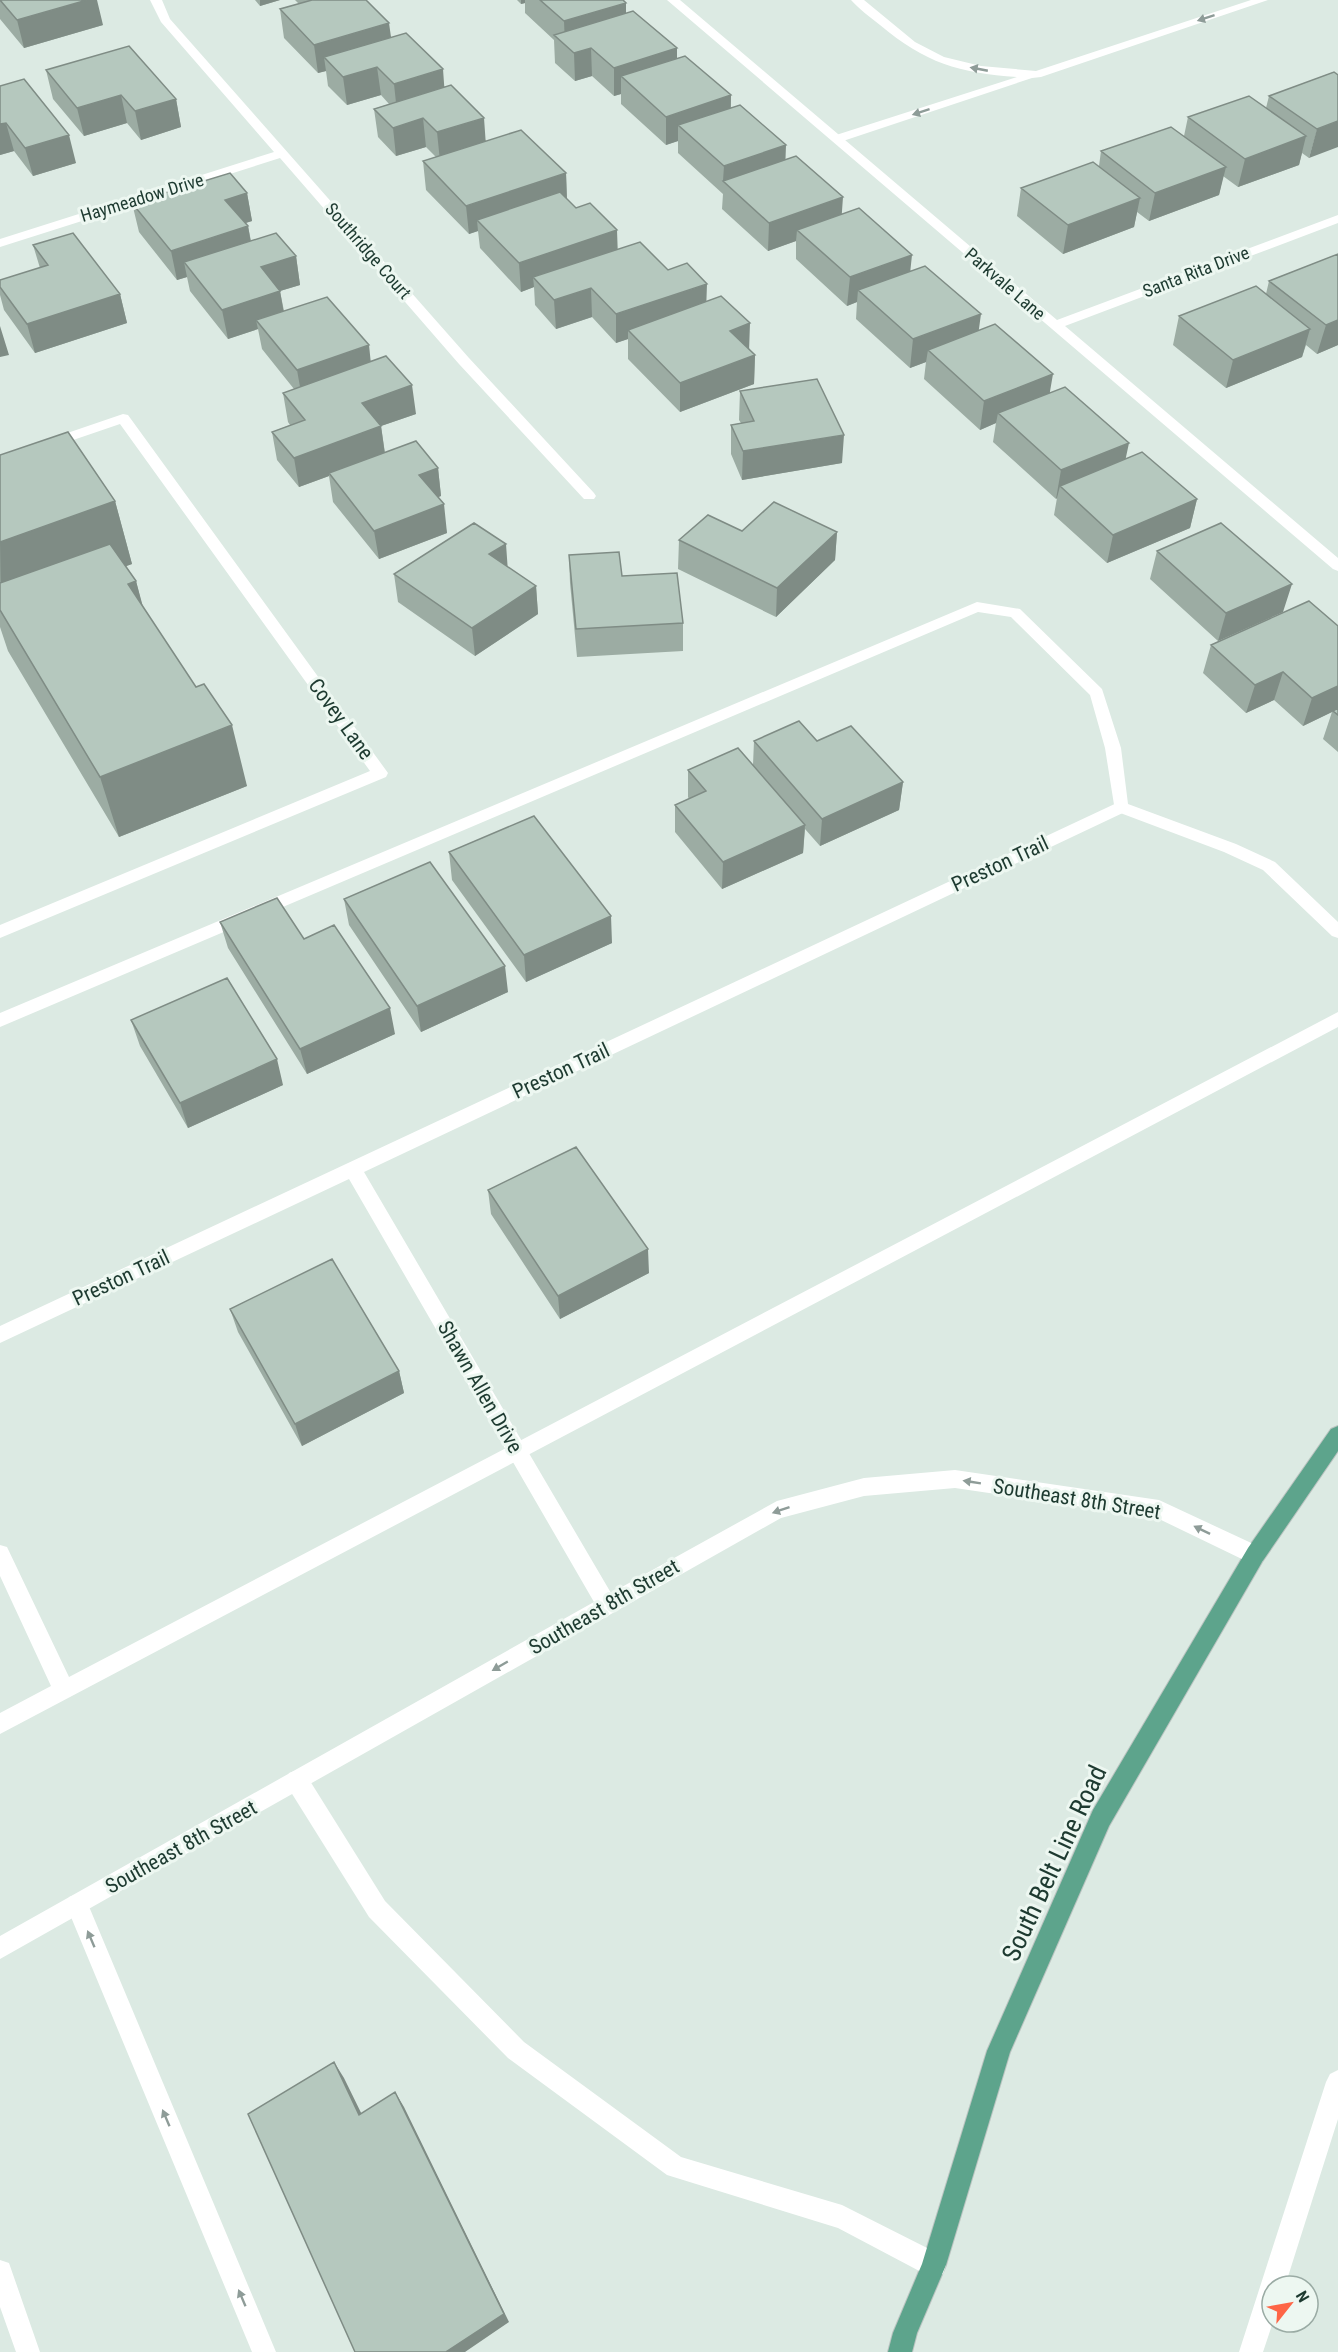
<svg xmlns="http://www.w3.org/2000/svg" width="1338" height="2352" font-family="'Roboto Condensed',sans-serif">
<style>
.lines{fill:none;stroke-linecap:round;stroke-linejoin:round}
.primary-casing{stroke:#bbc4c1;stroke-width:2}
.service{fill:#fff;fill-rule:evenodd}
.minor{fill:#fff;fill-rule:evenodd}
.primary{fill:#5da48c;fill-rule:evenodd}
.wall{fill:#9caca3}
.shaded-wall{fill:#7f8c85}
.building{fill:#b5c8be;stroke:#7f8c85;stroke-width:1.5}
.oneway{fill:#8e9c98}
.labels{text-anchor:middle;stroke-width:6;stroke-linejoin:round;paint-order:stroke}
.far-street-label{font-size:18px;fill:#1d3a30;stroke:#edf7f1}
.street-label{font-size:21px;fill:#1d3a30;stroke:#edf7f1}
.near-street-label{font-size:26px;fill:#1d3a30;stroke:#edf7f1}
</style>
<rect width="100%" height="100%" fill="#dceae3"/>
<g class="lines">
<defs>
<path id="primary" d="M1338 1426V1451L1262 1562 1109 1826 1010 2052 946 2265 917 2333 912 2352H888L893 2333 922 2264 987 2051 1093 1810 1248 1548 1331 1429Z"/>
</defs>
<use href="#primary" class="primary-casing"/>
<path class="service" d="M851 0H864L915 42 944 57 981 66 1036 71 1251 0H1268L1041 77 1032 78 837 143 831 139 833 136 1017 77C959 73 925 63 880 25 870 17 859 9 851 0Z
M977 602 1020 609 1102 689 1121 748 1128 804 1236 844 1275 862 1338 922V938L1332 936 1263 870 1224 852 1115 811 1105 748 1090 695 1011 617 978 612 0 1027V1013Z
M1338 1012V1027L0 1734V1713L51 1686 0 1576V1545L7 1547 69 1677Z
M297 1770 305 1773 385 1901 524 2042 681 2157 842 2205 943 2256 946 2265 943 2274 934 2277 925 2274 838 2228 667 2175 508 2058 369 1917 289 1789 286 1781 289 1773Z
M77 1894 85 1897 276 2352H252L66 1905 69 1897Z
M0 2260 9 2263 40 2352H16L0 2307Z"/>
<path class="minor" d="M150 0H162L170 19 469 358 594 493 596 496 594 499H584L459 364 280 158 0 247V239L274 152 161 22Z
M667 0H680L1057 320 1338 215V223L1065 326 1338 558V571L1333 569Z
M123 414 128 415 388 773 386 777 0 938V925L370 771 120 424 0 465V456Z
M1121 801 1127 803 1129 807 1127 811 364 1172 611 1593 777 1501 864 1478 955 1470 1159 1500 1262 1548 1265 1555 1262 1562 1255 1564 1248 1562 1157 1518 955 1488 864 1496 781 1518 0 1959V1936L594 1602 349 1179 0 1343V1326Z
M1338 2070V2119L1285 2286H1272L1273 2322 1263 2352H1239L1326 2082 1330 2074Z"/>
<use href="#primary" class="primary"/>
</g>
<path class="wall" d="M0 0 103 25 24 48 0 19Z
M255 0H280L260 6Z
M295 0H366L391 37 445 87 486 141 566 173 567 199 576 208 617 230V249L668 270 706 302 755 355 754 384 680 412 628 359V339L616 343 592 317 556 329 535 305 534 287 521 292 480 248 478 231 469 234 426 190 423 161 436 157 426 147 396 156 378 137 374 109 389 104 381 95 347 105 328 86 326 71 318 73 284 38 280 9 299 4Z
M517 0H623L626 3V13L677 48V58L731 95V108L842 214 911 271 1126 459 1197 499 1190 528 1107 563 1054 515 1057 498 1056 499 993 442 996 423 980 430 924 379 926 362 910 368 856 319 857 302 847 306 796 259V241L768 251 722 209 723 194 678 153V141L666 145 621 104V94L614 96 592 76 575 81 555 63 554 40 525 13V3L521 4Z
M46 70 176 99 181 127 141 140 127 123 84 136 53 99Z
M1334 72 1309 158 1302 153 1299 165 1238 187 1223 176 1219 195 1149 221 1137 212 1134 227 1063 254 1017 216 1021 188 1099 166 1101 151 1184 136 1188 117 1266 108 1269 96Z
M0 86 76 163 33 176 14 151 0 155Z
M247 193 252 221 245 223 248 226 251 241 296 256 300 285 280 291 284 311 371 361 416 414 381 426 385 453 438 468 441 496 438 497 447 533 379 559 333 502 329 476 299 487 277 460 272 432 290 425 288 422 283 393 294 389 262 349 258 329 228 339 190 291 187 277 177 280 139 232 132 203Z
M33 245 120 294 127 323 35 353 4 310 0 295V280L40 268Z
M1338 254V345L1317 354 1306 345 1302 357 1226 388 1173 345 1179 316 1266 294 1269 281Z
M740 391 842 463 742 480 731 454V425L741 423 739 420Z
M0 455 115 501 132 564 126 566 136 581 142 605 247 786 119 837 8 651 0 627Z
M742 531 837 532 835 560 776 617 678 569 679 540Z
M1157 551 1283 612 1218 641 1150 579Z
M569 555 683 623V651L577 657 570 583Z
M394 574 536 586 538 614 475 656 398 602Z
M1338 626V752L1323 739 1332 712 1303 726 1274 700 1246 713 1203 673 1211 645Z
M754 741H817L903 782 899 810 820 846 805 829 803 853 722 889 675 832V805L689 799 688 797V770L753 765Z
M449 852 612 943 526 982 452 880Z
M344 899 508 992 421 1032 349 925Z
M220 922 304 939 395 1034 307 1074 228 948Z
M131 1020 283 1085 188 1128 140 1046Z
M488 1190 649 1273 560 1319 491 1214Z
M230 1309 399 1371 404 1393 302 1446 238 1332Z"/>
<path class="shaded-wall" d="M87 0H97L103 25 24 48 17 20Z
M260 0H280L260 6Z
M521 0H525V3L521 4Z
M626 3V31L565 45 564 21Z
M389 23 393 51 324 57 326 71 318 73 314 45Z
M591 48 592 76 575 81 574 53Z
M677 48V76H621V94L614 96V68Z
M377 67 381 95 347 105 343 77Z
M443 69 445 97 397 112 394 84Z
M121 95 127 123 84 136 77 108Z
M731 95 730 124 678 125V141L666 145V117Z
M176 99 181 127 141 140 135 111Z
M423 118 426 147 396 156 393 128Z
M484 118 486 146 440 161 437 132Z
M1338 121V147L1309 158 1317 129Z
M6 123 14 151 0 155V124Z
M69 135 76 163 33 176 25 148Z
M1306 136 1299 165 1238 187 1245 159Z
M786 145 785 173 723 181 724 166Z
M1226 167 1219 195 1149 221 1155 193Z
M566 173 567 202 477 220 478 231 469 234 466 206Z
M247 193 252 221 230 228 225 200Z
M843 197 841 225 797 230 796 241 768 251 769 223Z
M1140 198 1134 227 1063 254 1068 225Z
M248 226 253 255 184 262 187 277 177 280 171 251Z
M617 230 618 258 533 277 534 287 521 292 519 263Z
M912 255 909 283 858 290 857 302 847 306 850 277Z
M296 256 300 285 280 291 285 320H256L258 329 228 339 222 310 261 267Z
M707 284 706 312 628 330V339L616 343V314Z
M591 288 592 317 556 329 554 300Z
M120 294 127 323 35 353 27 324Z
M981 314 977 343 928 350 926 362 910 368 913 339Z
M1338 320V345L1317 354 1326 325Z
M750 323 749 352 730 331Z
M0 326 9 355 0 357Z
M1310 329 1302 357 1226 388 1233 360Z
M369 345 372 374 302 398 297 370Z
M755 355 754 384 680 412V383Z
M1053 374 1048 403 998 413 996 423 980 430 984 401Z
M412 385 416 414 381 426 385 455 329 473V476L299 487 294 458 362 403Z
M844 435 842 463 742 480 743 451Z
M1129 443 1123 471 1060 486 1057 498 1056 499 1061 470Z
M438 468 441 496 423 503 419 475Z
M1197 499 1190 528 1107 563 1113 535Z
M115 501 132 564 1 612 0 542Z
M444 504 447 533 379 559 374 531Z
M837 532 835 560 776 617 777 588Z
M506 544 508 572 489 554Z
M136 581 153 644 128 584Z
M1292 584 1283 612 1218 641 1226 613Z
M536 586 538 614 475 656 472 628Z
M1283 672 1274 700 1246 713 1255 685Z
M1338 686V710L1333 711 1332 712 1303 726 1312 698Z
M232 725 247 786 119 837 100 777Z
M903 782 899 810 820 846 822 819Z
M805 825 803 853 722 889 723 862Z
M611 916 612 943 526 982 524 955Z
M505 966 508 992 421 1032 417 1006Z
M390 1008 395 1034 307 1074 300 1049Z
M277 1059 283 1085 188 1128 180 1103Z
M648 1249 649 1273 560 1319 558 1296Z
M399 1371 404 1393 302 1446 295 1424Z
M334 2062 344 2078 369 2129 359 2115Z
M395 2092 404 2107 509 2322 465 2352H446Z"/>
<path class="building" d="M0 0H87L17 20Z
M312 0H366L389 23 314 45 280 9Z
M540 0H623L626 3 564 21Z
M633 11 677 48 614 68 591 48 574 53 554 35Z
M406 33 443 69 394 84 377 67 343 77 324 57Z
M129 46 176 99 135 111 121 95 77 108 46 70Z
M685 56 731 95 666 117 621 76Z
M1334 72 1338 75V121L1317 129 1269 96Z
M24 79 69 135 25 148 6 123 0 124V86Z
M451 85 484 118 437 132 423 118 393 128 374 109Z
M1249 96 1306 136 1245 159 1188 117Z
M740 105 786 145 724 166 678 125Z
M1171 127 1226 167 1155 193 1101 151Z
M521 130 566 173 466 206 423 161Z
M796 156 843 197 769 223 723 181Z
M1093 162 1140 198 1068 225 1021 188Z
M230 173 247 193 225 200 248 226 171 251 132 203Z
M560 192 576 208 590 203 617 230 519 263 477 220Z
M859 208 912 255 850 277 797 230Z
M73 233 120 294 27 324 0 287V280L48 265 33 245Z
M276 233 296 256 261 267 280 291 222 310 184 262Z
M640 242 668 270 687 263 707 284 616 314 591 288 554 300 533 277Z
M1338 254V320L1326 325 1269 281Z
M925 266 981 314 913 339 858 290Z
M1256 286 1310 329 1233 360 1179 316Z
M721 296 750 323 730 331 755 355 680 383 628 330Z
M327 297 369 345 297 370 256 320Z
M995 324 1053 374 984 401 928 350Z
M386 356 412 385 362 403 381 426 294 458 272 432 305 420 283 393Z
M817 379 844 435 743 451 731 425 754 421 740 391Z
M1065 387 1129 443 1061 470 998 413Z
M68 432 115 501 0 542V455Z
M416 441 438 468 419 475 444 504 374 531 329 473Z
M1142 452 1197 499 1113 535 1060 486Z
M774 502 837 532 777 588 679 540 708 515 742 531Z
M474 523 506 544 489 554 536 586 472 628 394 574Z
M1221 523 1292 584 1226 613 1157 551Z
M110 544 136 581 128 584 196 687 204 684 232 725 100 777 0 610V583Z
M619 552 622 576 677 573 683 623 576 629 569 555Z
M1309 601 1338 626V686L1312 698 1283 672 1255 685 1211 645Z
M1338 708V715L1333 711Z
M799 721 817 741 851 726 903 782 822 819 754 741Z
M738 748 805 825 723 862 675 805 706 791 688 770Z
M534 816 611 916 524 955 449 852Z
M430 862 505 966 417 1006 344 899Z
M277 898 304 939 334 925 390 1008 300 1049 220 922Z
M227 978 277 1059 180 1103 131 1020Z
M576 1147 648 1249 558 1296 488 1190Z
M332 1259 399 1371 295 1424 230 1309Z
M334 2062 359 2115 395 2092 504 2314 446 2352H355L248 2114Z"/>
<defs><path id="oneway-solid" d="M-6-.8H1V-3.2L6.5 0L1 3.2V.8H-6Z" transform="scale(1.5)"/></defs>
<g class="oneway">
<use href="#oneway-solid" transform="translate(1206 18) rotate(162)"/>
<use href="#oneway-solid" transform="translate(979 69) rotate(-169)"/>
<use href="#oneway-solid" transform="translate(921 112) rotate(162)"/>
<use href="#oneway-solid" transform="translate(972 1482) rotate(-171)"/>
<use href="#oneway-solid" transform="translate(781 1510) rotate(161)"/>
<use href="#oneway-solid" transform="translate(1202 1530) rotate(-154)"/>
<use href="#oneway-solid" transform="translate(500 1666) rotate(150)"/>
<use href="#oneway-solid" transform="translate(91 1939) rotate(-113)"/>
<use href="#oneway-solid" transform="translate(166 2118) rotate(-113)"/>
<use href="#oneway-solid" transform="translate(242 2298) rotate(-113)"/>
</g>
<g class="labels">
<g class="far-street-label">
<text transform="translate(142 198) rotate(-17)" y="6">Haymeadow Drive</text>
<text transform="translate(368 251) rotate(49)" y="6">Southridge Court</text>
<text transform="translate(1196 272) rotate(-21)" y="6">Santa Rita Drive</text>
<text transform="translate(1005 284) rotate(41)" y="6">Parkvale Lane</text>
</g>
<g class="street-label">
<text transform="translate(341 719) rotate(54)" y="7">Covey Lane</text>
<text transform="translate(1000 864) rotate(-25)" y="7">Preston Trail</text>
<text transform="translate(561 1071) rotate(-25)" y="7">Preston Trail</text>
<text transform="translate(121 1278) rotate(-25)" y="7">Preston Trail</text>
<text transform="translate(480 1387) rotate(60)" y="7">Shawn Allen Drive</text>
<text transform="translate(1077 1499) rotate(9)" y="7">Southeast 8th Street</text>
<text transform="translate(604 1607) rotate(-30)" y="7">Southeast 8th Street</text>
<text transform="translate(181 1847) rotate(-29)" y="7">Southeast 8th Street</text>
</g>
<g class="near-street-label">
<text transform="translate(1054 1863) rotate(-65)" y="9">South Belt Line Road</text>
</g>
</g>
<g transform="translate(1290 2304) rotate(59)"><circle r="28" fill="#edf7f1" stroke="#9aaba4" stroke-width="1.5"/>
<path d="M0-4.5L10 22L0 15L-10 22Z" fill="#fe6546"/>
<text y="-9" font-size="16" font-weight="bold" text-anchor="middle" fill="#1d3a30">N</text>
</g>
</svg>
